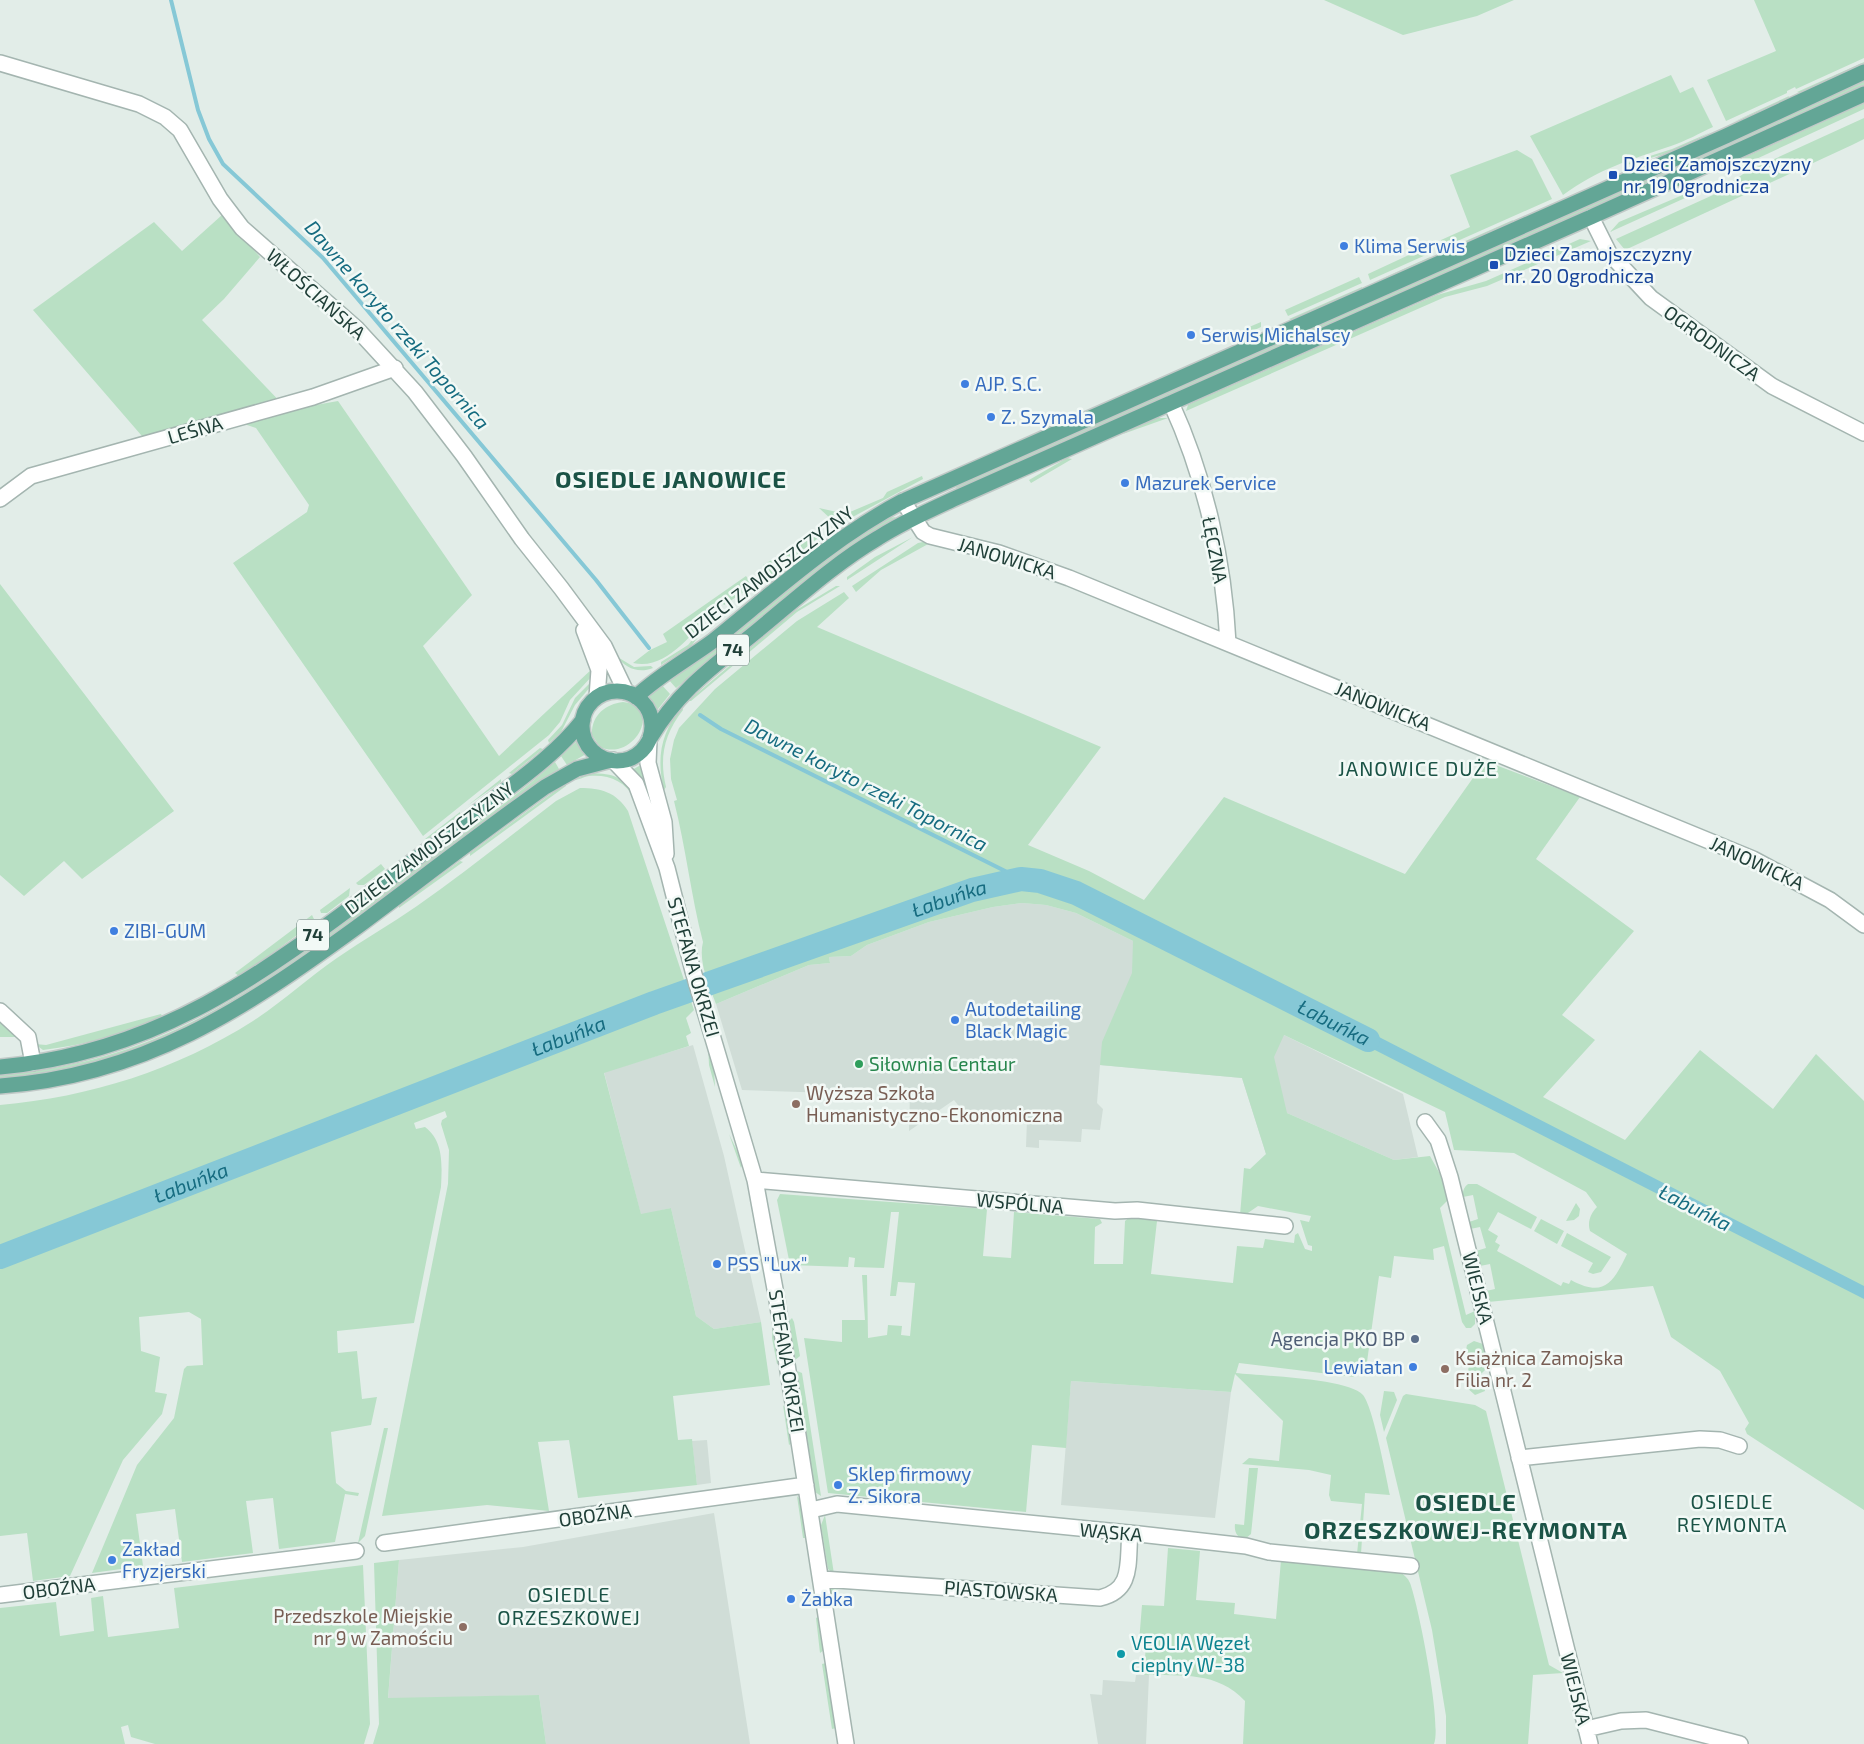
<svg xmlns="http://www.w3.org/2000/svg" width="1864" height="1744" font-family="'Exo 2',sans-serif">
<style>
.built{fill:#d0ddd7}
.green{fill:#b9e0c4}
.water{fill:#86c8d6}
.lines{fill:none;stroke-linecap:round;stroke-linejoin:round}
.stream{stroke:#86c8d6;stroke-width:4}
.river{stroke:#86c8d6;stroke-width:24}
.street-casing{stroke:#a4b5b0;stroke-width:18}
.primary-casing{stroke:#c1c9c7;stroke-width:18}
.street{stroke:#fff;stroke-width:15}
.primary{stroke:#63a696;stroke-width:15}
.transit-dot{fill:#1a4fb4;stroke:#f2f9f6;stroke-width:2}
.shop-dot{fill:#3f7fe0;stroke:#f2f9f6;stroke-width:2}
.leisure-dot{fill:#2e9e5b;stroke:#f2f9f6;stroke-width:2}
.education-dot{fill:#8d6e63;stroke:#f2f9f6;stroke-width:2}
.service-dot{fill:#5c6f8a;stroke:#f2f9f6;stroke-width:2}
.culture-dot{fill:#0f9aa8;stroke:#f2f9f6;stroke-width:2}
.labels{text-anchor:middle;stroke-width:5;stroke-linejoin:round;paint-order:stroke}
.shield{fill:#f2f9f6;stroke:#5f7771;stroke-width:1}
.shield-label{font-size:18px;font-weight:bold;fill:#203f38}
.transit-label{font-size:19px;fill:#164399;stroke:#f2f9f6;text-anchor:start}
.shop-label{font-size:19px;fill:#366cbe;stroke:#f2f9f6;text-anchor:start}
.street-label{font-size:19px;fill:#203f38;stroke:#f2f9f6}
.leisure-label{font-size:19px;fill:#27864d;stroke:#f2f9f6;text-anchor:start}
.education-label{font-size:19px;fill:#785e54;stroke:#f2f9f6;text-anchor:start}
.service-label{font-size:19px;fill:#4e5e75;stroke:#f2f9f6;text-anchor:end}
.culture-label{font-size:19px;fill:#0d838f;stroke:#f2f9f6;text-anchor:start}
.water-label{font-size:20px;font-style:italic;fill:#166c80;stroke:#f2f9f6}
.neighbourhood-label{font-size:20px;letter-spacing:1px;fill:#1b5346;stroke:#f2f9f6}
.district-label{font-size:24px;font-weight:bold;letter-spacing:1px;fill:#1b5346;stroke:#f2f9f6}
</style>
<rect width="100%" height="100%" fill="#e2ede8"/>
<path class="built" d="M1022 903 1046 905 1076 913 1133 941 1284 1035 1403 1094 1418 1157 1394 1160 1287 1113 1266 1154 1242 1078 1100 1065 1097 1103 1103 1109 1100 1130 1082 1129 1081 1142 1039 1140V1148L1026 1147 1027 1119 961 1109 954 1100 909 1131 910 1092 862 1089 861 1094 742 1090 716 1004 809 965 830 963 829 957 851 956 867 945 929 922 993 907Z
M693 1045 724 1156 761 1322 714 1329 696 1316 671 1208 641 1215 604 1072Z
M1071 1381 1231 1392 1215 1518 1061 1505Z
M707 1440 711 1483 697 1485 692 1441Z
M714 1513 750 1744H546L539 1695 388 1699 399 1560 523 1547Z
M1136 1675H1149L1146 1744H1098L1090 1694 1102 1695 1103 1680 1135 1682Z"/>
<path class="green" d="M1324 0H1514L1477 16 1403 35Z
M1754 0H1864V58L1796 89 1795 87 1787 91V93L1726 121 1707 80 1776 51Z
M1864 62V64L1800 93 1797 92Z
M1671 75 1680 93 1693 87 1713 127C1700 133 1686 141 1671 146 1630 160 1600 168 1563 195L1530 136Z
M1864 80V86L1722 151 957 489 955 485 1716 149Z
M1789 96 1788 99 1731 123Z
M1864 103V109L1741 166 1727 176 1729 168 1739 160Z
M1864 118V139L1852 145 1625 250 1616 239 1713 195 1746 172Z
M1711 132 1674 151 1627 165 1628 163 1672 149Z
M1517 150 1532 159 1552 199 1444 247 1441 240 1470 227 1450 175Z
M1711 183 1716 184 1610 232 1619 222Z
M222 215 260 257 224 299 202 320 288 410 338 401 472 595 423 646 499 756 593 668 592 676 570 700 560 722 549 735 423 836 233 563 307 512 309 505 256 428 241 423 154 450 33 310 154 222 182 251Z
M1513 220 1512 222 1448 251 1445 250Z
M1580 239 1591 241 1487 286 1445 297 1186 411 1188 405 1194 402 1437 295 1486 281Z
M1426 247 1428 254 1370 280 1368 274Z
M1430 257 1429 259 1372 283Z
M1359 277 1362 283 1288 316 1285 310Z
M1362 287V289L1292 320 1289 319Z
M1261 322V327L1244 335 1242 330Z
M1157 418H1168L1123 434 1126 432Z
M1067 458 1072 459 1031 483 1029 480Z
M922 476 923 479 849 519 840 516 832 520 819 508 837 512H850L883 498 887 492Z
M896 517 843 552 676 688 668 679C681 671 694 664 706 654 738 630 867 517 896 517Z
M818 530V538L770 576 763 565 816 535V531Z
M913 537 847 580V577L875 557Z
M822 539 816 547 775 579H773Z
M923 542 930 543 881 570 856 592 852 586 918 543Z
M746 576 753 586 724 605 721 601 710 610 713 614C691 632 667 671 633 663L650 650 667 642 663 634Z
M0 584 174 811 82 879 64 861 24 896 0 875Z
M836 586H840L797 612 691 701H688L793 612Z
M844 592 849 598 817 627 1101 747 1028 845 1089 871 1144 900 1224 797 1405 874 1485 761 1580 797 1536 859 1634 931 1562 1015 1595 1040 1543 1097 1625 1140 1700 1050 1773 1109 1816 1054 1864 1101V1510L1747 1434 1745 1429 1749 1423 1720 1371 1671 1337 1653 1286 1488 1302 1486 1291 1495 1289 1490 1264 1480 1266 1476 1251 1486 1248 1480 1227 1470 1229 1469 1222 1478 1219 1473 1195 1463 1197C1462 1192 1464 1187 1468 1184H1477L1537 1217 1531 1229 1498 1212 1488 1230 1498 1236 1495 1242 1500 1245 1497 1251 1561 1286 1563 1282 1569 1284 1571 1280C1604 1298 1613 1283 1627 1254L1590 1231C1587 1222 1591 1213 1597 1207L1586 1192 1514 1153 1454 1150 1445 1112 1284 1035 1274 1057 1287 1113 1394 1160 1430 1156 1440 1174 1448 1200 1440 1208 1466 1315 1475 1311V1324L1471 1328H1466L1462 1322 1444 1246 1433 1249 1434 1260 1394 1256 1391 1278 1379 1276 1366 1369 1356 1368 1354 1377 1239 1363 1236 1373C1260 1376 1348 1378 1363 1395 1373 1407 1386 1476 1390 1495L1365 1493 1361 1554H1357L1362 1504 1331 1501 1329 1495 1331 1475 1309 1470 1242 1464 1249 1458 1279 1461 1283 1421 1235 1374 1231 1392 1071 1381 1066 1448 1032 1445 1026 1512 828 1493 804 1338 842 1342V1320H865L862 1275H867L868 1338 887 1335 888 1325 902 1326 901 1335 910 1336 915 1283 898 1282 896 1296H890L899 1212H891L884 1268 854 1267 855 1258 849 1257 848 1267 790 1265 777 1200 780 1194 987 1209 983 1256 1011 1258 1014 1212 1100 1219 1102 1223 1095 1227 1094 1264H1123L1125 1221 1130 1217 1157 1221 1151 1274 1233 1283 1237 1246 1263 1248 1265 1239 1294 1243 1295 1235 1298 1233 1305 1249 1312 1251V1246L1308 1245 1300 1220 1309 1222 1311 1216 1258 1206 1245 1215H1240L1244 1168 1250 1169 1266 1154 1242 1078 1100 1065 1102 1042 1132 973 1133 941 1076 913 1046 905 1022 903 993 907 929 922 867 945 851 956 829 957 830 963 809 965 716 1004C709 985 698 962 703 942 691 896 686 848 674 801L677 800 671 779 670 759 674 740 679 728 715 689 797 621Z
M702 628 705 629 691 646 661 665V662L688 645Z
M616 656 634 667 651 666 653 668C638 674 626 668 616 656Z
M592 681 591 686 575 705 561 732 549 743 548 740 562 725 575 698Z
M661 684 670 694 658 709H655L644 695Z
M623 702C664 706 634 762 600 747L592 735C591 716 605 704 623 702Z
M682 707 683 710C664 734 659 758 666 787L664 790C656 758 661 732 682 707Z
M577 741 586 754 567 765 561 756Z
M540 748 543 749 512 774 509 773Z
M555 762 559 769 533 786 293 964 216 1014 131 1052 86 1066 0 1079V1075C58 1070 115 1057 168 1033 251 997 323 937 395 883 449 844 505 806 555 762Z
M639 766 642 767 649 795 646 796 632 770Z
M591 773C613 774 626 776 634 798 625 781 608 774 589 776 583 777 579 780 574 780Z
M501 779V782L467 806Z
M566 783V786L470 856V853Z
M580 788C601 788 616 792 628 811L694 1010 686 1018 691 1033 686 1036 689 1046 604 1073 641 1214 671 1208 696 1316 714 1329 761 1322 770 1385 673 1396 678 1440 692 1439 697 1485 578 1498 569 1440 538 1442 549 1511 487 1505 382 1516 448 1184 449 1150 441 1124 442 1120 447 1117 445 1111 414 1123 416 1129 425 1127C444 1141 442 1166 441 1187L414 1323 337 1331 338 1353 357 1351 362 1399 377 1397 371 1425 331 1432 336 1483 346 1491 359 1493 358 1496 345 1494 335 1542 279 1549 273 1498 246 1501 253 1553 182 1562 175 1509 136 1514 143 1566 92 1573 137 1465 174 1418 184 1369 187 1366 203 1365 201 1319 189 1312 139 1317 141 1351 160 1357 155 1392 167 1394 162 1414 123 1460 70 1576 33 1581 27 1533 0 1536V1105C90 1097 176 1070 253 1021 282 1002 308 978 337 958 363 940 391 924 417 906 464 873 510 836 556 801Z
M460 812V815L428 839H425Z
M460 861 463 862 399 908V905Z
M381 864 385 869 364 885H358L356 883Z
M350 888 349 896 327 913H321L320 910Z
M312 915 315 921 312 924 240 977 235 973Z
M161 1014 163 1018C124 1034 85 1045 43 1050L35 1044 46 1045Z
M0 1019 21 1037H0Z
M708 1045 714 1068 715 1087 709 1065Z
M729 1134 743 1163 741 1168Z
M1576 1203 1580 1209 1579 1216 1574 1220 1566 1221Z
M1541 1219 1564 1231 1557 1244 1534 1231Z
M1567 1233 1611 1257 1601 1272 1593 1274 1588 1272 1593 1263 1561 1246Z
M792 1318 794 1322 800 1356 795 1360 789 1321Z
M773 1322 780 1363 777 1364 772 1338Z
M1474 1341 1483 1344 1489 1366 1481 1374 1485 1391 1475 1395 1466 1387 1470 1357 1465 1355 1467 1345Z
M797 1371 802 1373 821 1496 815 1492Z
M1384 1391 1394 1392 1397 1400 1384 1432 1380 1415Z
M1406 1394 1475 1405 1486 1411 1549 1665 1563 1673 1533 1675 1528 1744H1446V1716L1432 1630 1386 1438 1403 1396Z
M783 1405 787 1411 792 1443 789 1445Z
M384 1428H388L365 1536 358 1543Z
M1249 1468H1258L1251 1534 1245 1539C1237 1538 1234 1532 1235 1524L1244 1525Z
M797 1496 801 1501 805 1538H803Z
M825 1515 834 1574 828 1569 821 1525Z
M1168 1548 1200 1551 1196 1600 1235 1603 1234 1614 1276 1619 1281 1560 1400 1572C1404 1575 1408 1578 1410 1583 1419 1607 1442 1725 1434 1744H1243L1245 1701C1217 1671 1182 1676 1144 1675L1146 1643 1139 1642 1142 1605 1164 1606Z
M399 1560 388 1698 539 1695 546 1744H373L379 1724 374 1563Z
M363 1565 370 1724 364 1744H155L131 1737 128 1725 121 1727 125 1744H0V1608L56 1602 60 1636 94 1631 91 1598 103 1596 108 1637 179 1628 174 1588Z
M837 1586 839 1604 838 1606C832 1600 828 1595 832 1587Z
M818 1617 820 1620 824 1650 820 1653 816 1618Z
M826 1663 836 1728 832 1729 822 1664Z"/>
<path class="water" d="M1344 1019 1864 1286V1299L1371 1048 1359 1046 1338 1032Z"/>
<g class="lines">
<path class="stream" d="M171 0 198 110 209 139 223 164 323 258 596 580 649 648
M700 715 721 729 1021 879"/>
<path class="river" id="s1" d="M0 1257 654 1003 972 890 1021 879 1040 881 1076 893 1368 1040"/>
<defs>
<path id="street" d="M0 63 139 104 165 117 180 130 220 199 242 228 357 329 415 392 464 456 522 539 561 588 604 646 626 692
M1591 217 1609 253 1651 298 1772 386 1864 433
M1171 403C1205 477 1224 561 1228 643
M0 499 31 476 313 397 395 368
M903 501 923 532 930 536 999 553 1069 578 1753 859 1830 900 1864 925
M584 630 599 670 597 697
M649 740 648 763 664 822 666 854
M613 760 636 784 667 868 693 971 755 1180 777 1300 846 1744
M0 1011 28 1037 33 1063
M1425 1122 1438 1140 1450 1177 1590 1744
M755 1180 1115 1211 1137 1210 1285 1226
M1519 1458 1700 1439 1720 1440 1739 1446
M811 1510 837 1504 1139 1534 1246 1546 1269 1552 1411 1566
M384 1543 806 1485
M822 1579 1100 1598C1134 1590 1127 1562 1130 1533
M0 1595 356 1551
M1586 1729 1621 1721 1646 1720 1740 1744"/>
<path id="primary" d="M582 726a35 35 0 1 1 70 0a35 35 0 1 1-70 0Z
M636 697C659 675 687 660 713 641 775 591 833 538 903 501L1726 136 1864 72
M650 738C680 689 713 667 757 631 796 599 834 564 878 538 903 522 930 510 956 498L1591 217 1864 94
M0 1067C176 1051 285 956 421 855 445 838 467 820 490 802 523 777 557 753 583 720
M0 1086C144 1076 244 1009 357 927 420 880 482 832 545 787L577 769 611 760"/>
</defs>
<use href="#street" class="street-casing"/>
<use href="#primary" class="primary-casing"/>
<use href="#street" class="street"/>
<use href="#primary" class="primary"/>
</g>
<g class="transit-dot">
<rect x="1608" y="170" width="10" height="10" rx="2.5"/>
<rect x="1489" y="260" width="10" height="10" rx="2.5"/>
</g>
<g class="shop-dot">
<circle cx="1344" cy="246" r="5"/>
<circle cx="1191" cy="335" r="5"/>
<circle cx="965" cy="384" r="5"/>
<circle cx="991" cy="417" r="5"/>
<circle cx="1125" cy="483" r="5"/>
<circle cx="114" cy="931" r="5"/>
<circle cx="955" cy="1020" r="5"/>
<circle cx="717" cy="1264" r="5"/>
<circle cx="1413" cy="1367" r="5"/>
<circle cx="838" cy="1485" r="5"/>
<circle cx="112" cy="1560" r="5"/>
<circle cx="791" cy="1599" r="5"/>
</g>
<circle class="leisure-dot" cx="859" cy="1064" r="5"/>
<g class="education-dot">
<circle cx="796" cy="1104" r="5"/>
<circle cx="1445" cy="1369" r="5"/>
<circle cx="463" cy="1627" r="5"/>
</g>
<circle class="service-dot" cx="1415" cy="1339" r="5"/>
<circle class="culture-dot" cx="1121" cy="1654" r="5"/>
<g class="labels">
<g class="shield">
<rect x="717" y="634.5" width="32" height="31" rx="4"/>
<rect x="297" y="919.5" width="32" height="31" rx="4"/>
</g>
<g class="shield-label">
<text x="733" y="656">74</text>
<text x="313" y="941">74</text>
</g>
<g class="transit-label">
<text x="1623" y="171">Dzieci Zamojszczyzny<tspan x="1623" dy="22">nr. 19 Ogrodnicza</tspan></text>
<text x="1504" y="261">Dzieci Zamojszczyzny<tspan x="1504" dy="22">nr. 20 Ogrodnicza</tspan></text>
</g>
<g class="shop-label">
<text x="1354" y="253">Klima Serwis</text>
<text x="1201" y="342">Serwis Michalscy</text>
<text x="975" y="391">AJP. S.C.</text>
<text x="1001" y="424">Z. Szymala</text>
<text x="1135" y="490">Mazurek Service</text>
<text x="124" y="938">ZIBI-GUM</text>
<text x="965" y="1016">Autodetailing<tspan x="965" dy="22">Black Magic</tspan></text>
<text x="727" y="1271">PSS "Lux"</text>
<text x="1403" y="1374" text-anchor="end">Lewiatan</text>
<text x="848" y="1481">Sklep firmowy<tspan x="848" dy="22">Z. Sikora</tspan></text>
<text x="122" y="1556">Zakład<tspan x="122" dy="22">Fryzjerski</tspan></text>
<text x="801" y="1606">Żabka</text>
</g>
<g class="street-label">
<text transform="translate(316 294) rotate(42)" y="7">WŁOŚCIAŃSKA</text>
<text transform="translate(1712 343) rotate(36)" y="7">OGRODNICZA</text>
<text transform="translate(195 430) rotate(-16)" y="7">LEŚNA</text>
<text transform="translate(1215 550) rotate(79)" y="7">ŁĘCZNA</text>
<text transform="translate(1007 558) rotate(17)" y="7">JANOWICKA</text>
<text transform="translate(769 572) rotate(-37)" y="7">DZIECI ZAMOJSZCZYZNY</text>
<text transform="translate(1383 706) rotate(22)" y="7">JANOWICKA</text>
<text transform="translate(429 848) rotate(-37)" y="7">DZIECI ZAMOJSZCZYZNY</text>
<text transform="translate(1757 863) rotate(25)" y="7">JANOWICKA</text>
<text transform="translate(694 967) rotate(74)" y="7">STEFANA OKRZEI</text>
<text transform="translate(1020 1203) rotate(5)" y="7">WSPÓLNA</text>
<text transform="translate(1478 1288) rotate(76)" y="7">WIEJSKA</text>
<text transform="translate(787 1361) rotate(81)" y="7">STEFANA OKRZEI</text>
<text transform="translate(595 1515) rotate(-8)" y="7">OBOŹNA</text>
<text transform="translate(1111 1532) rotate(5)" y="7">WĄSKA</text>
<text transform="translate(59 1588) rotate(-7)" y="7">OBOŹNA</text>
<text transform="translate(1001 1591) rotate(4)" y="7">PIASTOWSKA</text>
<text transform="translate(1576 1689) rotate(76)" y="7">WIEJSKA</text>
</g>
<g class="leisure-label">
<text x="869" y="1071">Siłownia Centaur</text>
</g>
<g class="education-label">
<text x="806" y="1100">Wyższa Szkoła<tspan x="806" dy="22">Humanistyczno-Ekonomiczna</tspan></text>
<text x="1455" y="1365">Książnica Zamojska<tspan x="1455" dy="22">Filia nr. 2</tspan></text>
<text x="453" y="1623" text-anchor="end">Przedszkole Miejskie<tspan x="453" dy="22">nr 9 w Zamościu</tspan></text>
</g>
<g class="service-label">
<text x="1405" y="1346">Agencja PKO BP</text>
</g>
<g class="culture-label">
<text x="1131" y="1650">VEOLIA Węzeł<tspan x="1131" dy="22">cieplny W-38</tspan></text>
</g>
<g class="water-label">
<text transform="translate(397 325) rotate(49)" y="7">Dawne koryto rzeki Topornica</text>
<text transform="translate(866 785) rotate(27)" y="7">Dawne koryto rzeki Topornica</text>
<text dy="7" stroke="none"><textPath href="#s1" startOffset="1015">Łabuńka</textPath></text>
<text dy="7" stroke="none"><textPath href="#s1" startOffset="1435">Łabuńka</textPath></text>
<text dy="7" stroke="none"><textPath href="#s1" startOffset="610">Łabuńka</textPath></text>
<text dy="7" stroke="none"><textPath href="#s1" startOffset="205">Łabuńka</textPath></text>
<text transform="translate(1695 1208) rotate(27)" y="7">Łabuńka</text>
</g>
<g class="neighbourhood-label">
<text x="1418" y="776">JANOWICE DUŻE</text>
<text x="1732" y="1509">OSIEDLE<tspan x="1732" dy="23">REYMONTA</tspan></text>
<text x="569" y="1602">OSIEDLE<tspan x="569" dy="23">ORZESZKOWEJ</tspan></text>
</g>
<g class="district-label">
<text x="671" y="488">OSIEDLE JANOWICE</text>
<text x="1466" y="1511">OSIEDLE<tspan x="1466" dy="28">ORZESZKOWEJ-REYMONTA</tspan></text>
</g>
</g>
</svg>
